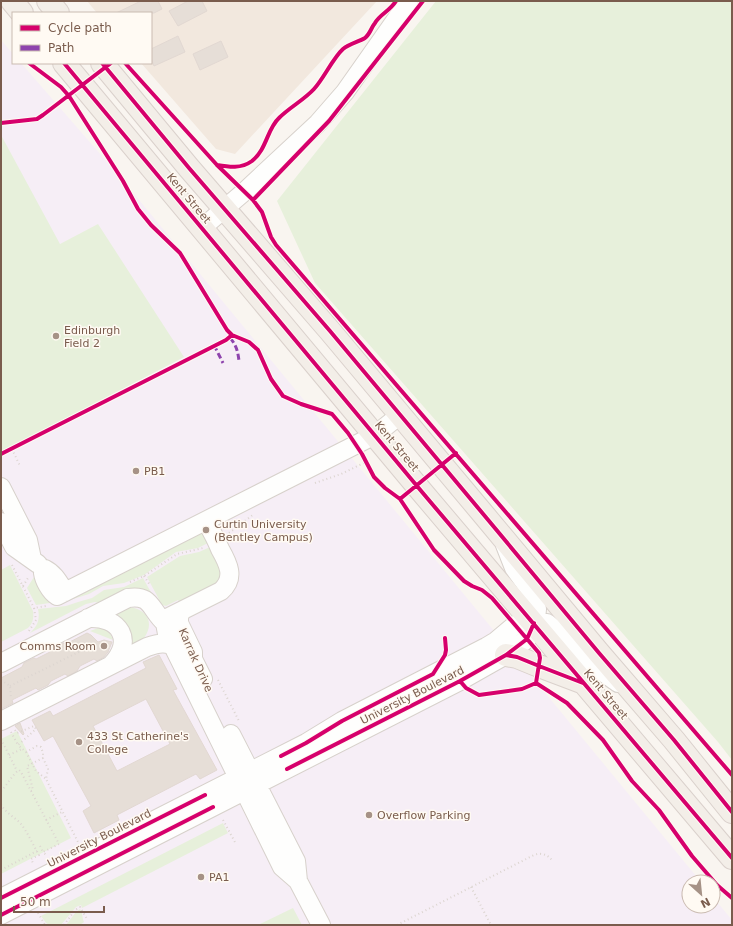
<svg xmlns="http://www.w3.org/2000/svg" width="733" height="926" font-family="'DejaVu Sans',sans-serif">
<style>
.residential{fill:#f2e8de}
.education{fill:#f6eef6}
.green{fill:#e7f0db}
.building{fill:#e6ded7;stroke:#e2d8d2;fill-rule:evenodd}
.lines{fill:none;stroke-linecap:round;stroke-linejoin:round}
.minor-casing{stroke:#d7d1cb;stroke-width:20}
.major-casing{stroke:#dad1cc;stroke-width:24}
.path{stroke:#dcd5d0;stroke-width:2;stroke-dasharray:1 3;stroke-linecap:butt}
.minor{stroke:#fefefd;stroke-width:18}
.major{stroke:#f3eee8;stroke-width:22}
.quiet{stroke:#8e44ad;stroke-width:3;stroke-dasharray:6 3;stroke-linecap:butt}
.cycleway-casing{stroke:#fffaf3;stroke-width:6}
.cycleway{stroke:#d6006c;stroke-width:4}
.poi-dot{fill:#a69286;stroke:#fffaf3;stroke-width:1.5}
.labels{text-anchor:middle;stroke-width:3;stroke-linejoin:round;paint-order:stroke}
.street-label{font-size:11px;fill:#7a5c4d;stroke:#fffaf3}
.poi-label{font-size:11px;fill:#7a5c4d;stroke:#fffaf3;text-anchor:start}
</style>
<rect width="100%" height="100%" fill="#f9f5f0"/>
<path class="residential" d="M87 1H377L235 154 216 149 141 63H151V13H97Z"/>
<path class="education" d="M1 40 13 54V63H21L121 178 701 882H689V906H713V897L732 920V925H1Z"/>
<path class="green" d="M436 1H732V760L718 742 315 283 277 201Z
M1 135 60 244 98 224 184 357 1 452Z
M198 534H204L208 543 198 548 176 552 144 575 124 583 103 586 89 594 70 600 36 605 27 588 34 577 38 579 47 595Z
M210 547 222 567 219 582 180 603 178 600 166 606 162 605 147 577 180 556 199 552Z
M10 565 33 611C34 618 33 623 28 628L1 642V570Z
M143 578 158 605 165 612 129 592 128 588 107 599 103 604 95 602 86 604 30 633C38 626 40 619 38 609L66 606 78 602 92 598 104 590 124 587Z
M129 607C147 609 155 623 144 638 141 643 135 646 130 650 129 632 129 623 114 611Z
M98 628C106 628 111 633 113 640L90 631Z
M17 731 71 838 1 874V739Z
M223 823 228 833 82 908 81 905 76 907 61 925H49L46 923 41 916Z
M293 908 302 925H258Z
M80 909C83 913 82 918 84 922L80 925H66L76 912Z"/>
<path class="building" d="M141 1H158L162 9 154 13H116Z
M188 1H202L207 11 178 26 169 11Z
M178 36 185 52 154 66 151 58V49Z
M221 41 228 57 200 70 193 54Z
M87 633 91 635 98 642 104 640 112 642 108 652 104 657 97 661 94 659 80 666 77 671 68 676 65 674 51 681 48 685 38 690 36 688 12 700 13 703 1 709V678L22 667 24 663 34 658 36 659 50 652 53 648 63 643 66 644Z
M159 655 177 689 173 690 217 770 200 779 196 774 117 815 119 820 94 833 83 811 91 806 53 736 44 741 32 720 50 711 53 716 146 668 143 662ZM146 699 170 744 117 771 93 726Z
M20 723 24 734 23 735 15 726Z"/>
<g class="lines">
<defs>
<path id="minor" d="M202 228 244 192 318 123 345 92 409 1
M1 487 28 540 32 559
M206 521C211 530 216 539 220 549 228 563 236 578 221 591L169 617 165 623 167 634 282 867 298 881 321 925
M1 522 14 547 38 564
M65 592C59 583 55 574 45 569L43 573C44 580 50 592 57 596L375 435 400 415
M181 612 179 617V623L193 652V659L203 679
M88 618C120 616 135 641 111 665
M1 663 128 598C152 594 150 610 165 623
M1 721 147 647C161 642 166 642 180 649
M231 734 296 861 298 881
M1 898 306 743 342 721 486 647 496 641 515 625 547 623 563 636 597 668 618 683
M1 915 460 681 506 655 527 639 536 619 537 609 533 594 514 568 505 545"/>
<path id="major" d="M12 1 22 13
M48 1 58 13
M64 63 422 492 732 858
M102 63 189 168 330 331 484 515 599 653 674 740 732 812
M506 655 517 657 539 666 584 683"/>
</defs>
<use href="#minor" class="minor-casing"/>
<use href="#major" class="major-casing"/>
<path class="path" d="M12 449 20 466
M315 483 341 474 366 462
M229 533 254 514
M12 565 34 608
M144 576 150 585
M130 582 144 576 177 554 203 548
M23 586 28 578
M29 631 36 620 34 608 46 606
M1 680 10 686 11 699
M218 680 239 721
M10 686 95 644
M15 730 17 733 34 726 36 729 18 745 26 752 37 746 41 747 43 753V758L48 769 46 779 78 842
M11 732 18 745
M1 739 17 771
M26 752 36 771 46 779
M9 755 22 749
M1 791C7 785 13 774 19 770L21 772 31 791 33 790 27 766 43 758
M31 791 59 844 43 852 46 855
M1 804C5 813 15 817 21 824 28 833 33 845 39 855L31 859 33 863
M46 820 62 812
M223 820 236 844
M40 846 43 852
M1 870 37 851
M471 887 491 925
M38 913 45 925
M64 925 75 910 80 907 87 919
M397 925 534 855C542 852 549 855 553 862"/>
<use href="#minor" class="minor"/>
<use href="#major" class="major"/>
<path class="quiet" d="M230 338C236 344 238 352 239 361
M214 345 223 363"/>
<defs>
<path id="cycleway" d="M29 63 61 87 69 96 123 181 138 209 151 225 180 253 227 330 232 335 249 342 258 350 271 379 283 396 301 404 332 414 348 433 362 454 374 477 385 488 400 499 434 550 464 581 472 586 482 590 492 598 539 653 540 658 536 683
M64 63 422 492 732 858
M102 63 189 168 330 331 484 515 599 653 674 740 732 812
M125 63 217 165 253 200 262 212 271 237 276 245 732 775
M1 123 37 119 43 115 111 63
M217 165C229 167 241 169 252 161 267 149 267 129 279 118 290 107 304 100 314 89 324 78 333 58 343 49 349 44 358 42 365 38 370 34 371 28 375 23 380 14 390 11 396 1
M253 200 329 121 423 1
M1 454 226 340 232 335
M400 499 456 453
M506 655 517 657 539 666 583 683
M460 681 466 688 479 695 522 689 536 683
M536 683 567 703 603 740 632 781 659 810 692 856 717 885 732 898
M281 756 306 743 342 721 433 674 445 655 446 650 445 638
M287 769 460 681 506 655 527 639 534 623
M1 898 205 795
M1 915 213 807"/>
</defs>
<use href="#cycleway" class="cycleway-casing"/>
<use href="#cycleway" class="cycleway"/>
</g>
<g class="poi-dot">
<circle cx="56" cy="336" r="4"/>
<circle cx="136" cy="471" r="4"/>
<circle cx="206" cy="530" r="4"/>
<circle cx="104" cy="646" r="4"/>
<circle cx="79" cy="742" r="4"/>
<circle cx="369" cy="815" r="4"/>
<circle cx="201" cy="877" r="4"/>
</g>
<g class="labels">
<g class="street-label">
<text transform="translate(189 198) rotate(50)" y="4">Kent Street</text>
<text transform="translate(397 446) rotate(50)" y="4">Kent Street</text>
<text transform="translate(196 660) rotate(66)" y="4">Karrak Drive</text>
<text transform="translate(606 694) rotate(50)" y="4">Kent Street</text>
<text transform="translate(412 695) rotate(-27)" y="4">University Boulevard</text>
<text transform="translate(99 838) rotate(-27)" y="4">University Boulevard</text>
</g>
<g class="poi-label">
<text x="64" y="334">Edinburgh<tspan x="64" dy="13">Field 2</tspan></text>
<text x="144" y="475">PB1</text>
<text x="214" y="528">Curtin University<tspan x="214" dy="13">(Bentley Campus)</tspan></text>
<text x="96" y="650" text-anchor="end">Comms Room</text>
<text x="87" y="740">433 St Catherine's<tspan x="87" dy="13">College</tspan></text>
<text x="377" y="819">Overflow Parking</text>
<text x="209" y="881">PA1</text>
</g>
</g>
<rect width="733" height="926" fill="none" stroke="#7a5c4d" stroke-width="4"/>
<rect x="12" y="12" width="140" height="52" fill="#fffaf3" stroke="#cabbb1"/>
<rect x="20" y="25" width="20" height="6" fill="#d6006c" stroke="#cabbb1"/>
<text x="48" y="32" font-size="12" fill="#7a5c4d">Cycle path</text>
<rect x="20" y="45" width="20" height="6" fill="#8e44ad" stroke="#cabbb1"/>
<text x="48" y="52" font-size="12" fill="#7a5c4d">Path</text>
<g transform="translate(701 894) rotate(153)"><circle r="19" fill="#fffaf3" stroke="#cabbb1"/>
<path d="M0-3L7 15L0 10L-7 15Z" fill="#a69286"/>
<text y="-6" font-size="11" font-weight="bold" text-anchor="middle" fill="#7a5c4d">N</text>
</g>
<path d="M14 906v6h90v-6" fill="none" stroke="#7a5c4d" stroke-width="2"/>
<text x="20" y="906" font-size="12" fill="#7a5c4d" stroke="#fffaf3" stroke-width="3" paint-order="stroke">50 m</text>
</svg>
